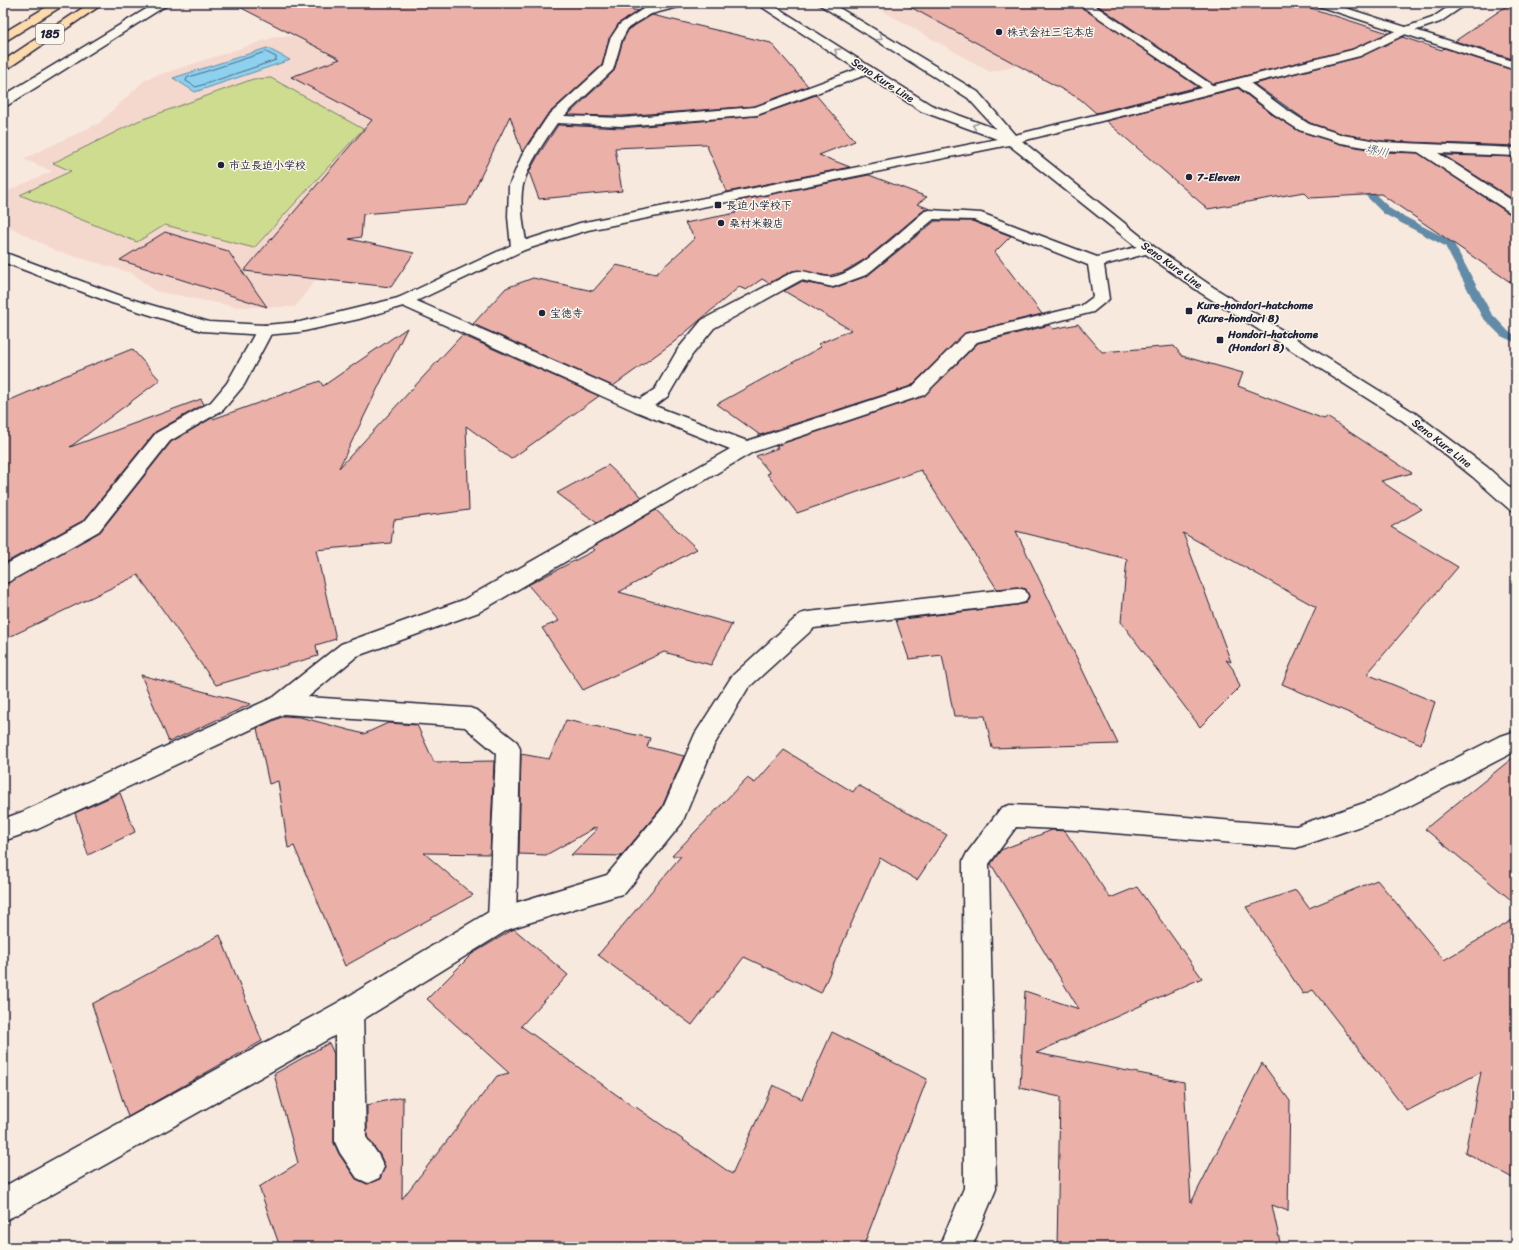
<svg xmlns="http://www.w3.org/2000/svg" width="1519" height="1250" font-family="Sriracha,'Klee One',sans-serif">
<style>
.built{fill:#f4d8ce}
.green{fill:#cedc90;stroke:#787f66}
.water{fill:#8dd1ef;stroke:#628ba7}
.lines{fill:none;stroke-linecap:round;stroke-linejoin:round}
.shore{stroke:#4d6883;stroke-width:1}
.stream{fill:#628ba7;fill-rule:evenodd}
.river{fill:#8dd1ef;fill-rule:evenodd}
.building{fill:#ebb0a8;stroke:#22223b}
.lane-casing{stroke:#22223b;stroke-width:3}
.street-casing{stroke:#22223b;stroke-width:3}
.secondary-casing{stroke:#22223b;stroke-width:3}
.highway-casing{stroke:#22223b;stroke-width:3}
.lane{fill:#fbf7ec;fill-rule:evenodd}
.street{fill:#fbf7ec;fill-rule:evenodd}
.secondary{fill:#fbf7ec;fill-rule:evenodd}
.highway{fill:#fedbac;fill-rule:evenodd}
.oneway{stroke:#99979c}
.poi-dot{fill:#22223b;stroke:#fbf7ec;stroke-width:1.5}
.labels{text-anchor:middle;stroke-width:3;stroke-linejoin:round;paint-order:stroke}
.far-poi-label{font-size:11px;font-weight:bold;fill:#22223b;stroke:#fbf7ec;text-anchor:start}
.far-street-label{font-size:11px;fill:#22223b;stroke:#fbf7ec}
.shield{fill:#fbf7ec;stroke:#636270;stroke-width:1}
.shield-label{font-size:12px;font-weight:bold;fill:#22223b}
.far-water-label{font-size:12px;font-style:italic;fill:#425771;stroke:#fbf7ec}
</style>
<rect width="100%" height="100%" fill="#f8e9de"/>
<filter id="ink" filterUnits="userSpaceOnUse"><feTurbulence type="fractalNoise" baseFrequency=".025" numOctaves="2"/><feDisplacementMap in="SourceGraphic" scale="8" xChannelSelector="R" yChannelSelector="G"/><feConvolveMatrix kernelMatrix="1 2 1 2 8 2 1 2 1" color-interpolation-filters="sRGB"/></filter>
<g filter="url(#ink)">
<path class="built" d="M869 3H1071L1056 57 990 72Z
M313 35 444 112 295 307H237L155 291 131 273 56 251 10 227 3 226V193L52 171 23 159 99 123 146 79 275 37Z"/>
<path class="green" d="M271 78 363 129 254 248 165 225 137 242 20 195 71 171 53 163 138 121 253 79Z"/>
<path class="water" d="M267 48 290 60 195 92 173 78Z"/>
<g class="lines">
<path class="shore" d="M266 52 276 57V60L196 87 186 81 187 78Z"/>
<path class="stream" d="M1356 178 1359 179 1392 210 1453 242 1491 313 1509 332 1516 335V343L1501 336 1482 317 1445 246 1384 214 1351 181 1353 179Z"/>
<path class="river" d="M1249 90 1268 95 1311 120 1325 125 1395 137 1486 140 1516 139V173C1441 176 1268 173 1222 106L1230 95Z"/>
</g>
<path class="building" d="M232 3H606L638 11 619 23 609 39 602 65 547 115 522 152 510 116 467 205 363 214 361 237 349 239 414 253 391 287 244 271 372 120 291 77 340 59Z
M903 3H1076L1198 87 1096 113 1080 99Z
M1094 3H1295L1388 33 1352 49 1213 84Z
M1511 3H1516V60L1455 41Z
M652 15 771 43 808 86 755 106 622 116 568 115 614 71 623 40 629 29Z
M1402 37 1442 50 1444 48 1516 71V146L1382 141 1343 134 1310 123 1254 84 1360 57Z
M1238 88 1273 115 1299 131 1341 144 1382 152 1418 153 1510 214 1516 215V286L1381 194 1310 198 1304 192 1208 209 1106 121Z
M816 95 855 141 819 155 850 167 727 192 706 144 615 148 622 191 539 199 529 172 539 154 558 125 622 128 757 116Z
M1443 155 1516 157V201Z
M869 175 927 197 917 204 930 209 924 210 867 258 843 272 828 276 798 270 792 271 769 283 762 279 746 290 739 287 674 342 613 386 473 324 506 288 533 278 593 291 616 265 656 274 695 238 685 223 736 213 732 202Z
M935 221H972L1011 236 995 252 1042 314 965 333 911 386 760 435 717 404 821 347 818 344 851 330 784 291 801 282 834 288 867 276Z
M165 232 228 251 267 307 120 260Z
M1078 324 1102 352 1174 346 1182 356 1243 373 1238 386 1324 419 1327 417 1412 473 1381 481 1422 509 1391 527 1458 567 1367 674 1435 702 1421 744 1282 684 1316 607 1183 533 1231 662 1226 660 1233 669 1240 687 1200 727 1121 622 1127 559 1016 531 1118 744 992 748 985 716H954L942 655 909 659 896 620 1017 605 1026 603 1029 597 1026 589 1017 587 997 589 921 470 797 513 767 474 770 473 756 456 778 448 775 446 924 396 978 343 1050 325 1053 329Z
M407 328 339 468 462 335 599 396 511 459 466 426 469 510 394 520 391 543 316 550 336 639 316 645 318 656 216 685 138 575 3 640V585L100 532 171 442 212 418 213 419 320 381 323 386Z
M132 349 160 380 70 447 201 399 204 404 155 432 84 520 3 564V403L38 388 37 387Z
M608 465 642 497 597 523 557 493Z
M656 510 697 549 619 592 732 624 711 665 664 652 583 690 542 628 559 621 528 585 595 550 592 547Z
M141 675 251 704 169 742Z
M284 716 300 717 364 734 388 723 417 725 434 762 494 761 490 854 424 853 473 895 345 966 294 846 288 848 278 781 269 784 257 728Z
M566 720 650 738 647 747 684 756 662 807 621 856 571 855 597 829 596 827 546 855 519 854 521 754 549 759Z
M784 750 853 792 858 785 947 835 917 880 880 858 821 993 744 957 692 1025 598 955 681 856H672L747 778 755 783Z
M1516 755V904L1425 829Z
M120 793 135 832 88 855 75 813Z
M1052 830 1065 831 1110 898 1137 887 1202 978 1036 1053 1184 1082 1191 1203 1262 1063 1290 1101 1288 1211 1272 1205 1281 1247H1057L1060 1097 1020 1088 1025 991 1079 1009 991 864 1001 850Z
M1377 880 1444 960 1516 918V1180L1465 1152 1481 1072 1407 1111 1313 990 1303 994 1246 907 1296 890 1309 908Z
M514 929 568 975 521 1026 635 1108 636 1107 732 1174 773 1085 802 1099 832 1032 927 1079 863 1247H280L259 1187 298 1163 274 1074 329 1043 334 1054V1143L339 1154 356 1179 367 1184 380 1179 385 1166 380 1155 367 1137V1105L403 1097 402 1199 497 1076 509 1073 427 999 472 954Z
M220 935 262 1041 128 1117 92 1004Z"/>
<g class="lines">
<defs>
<path id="lane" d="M930 210 981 213 1097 257 1148 244 1153 246 1156 249 1153 252 1104 265 1109 299 1093 312 977 342 924 395 753 452 479 612 357 656 308 697 470 708 478 711 517 742 520 749 516 919 512 928 502 932 492 928 488 919 496 753 465 727 284 714 38 829 3 841V819L22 812 274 697 341 644 463 600 730 449 635 411 398 304 396 301 398 298 404 296 410 298 640 399 655 389 678 349 702 320 793 272C807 268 820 279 833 277 858 273 904 228 925 211ZM934 219 974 220 1088 265 1093 297 1081 306 965 334 912 387 747 441 655 406 668 396 692 355 714 328 801 280 833 287 866 275Z
M349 998 359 1002 363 1012 366 1137 379 1156 384 1167 379 1178 368 1183 357 1178 340 1153 335 1142V1012L339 1002Z"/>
<path id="street" d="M156 3H170L8 105 3 106V96Z
M667 3H688L686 5 651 14 628 28 622 39 613 70 564 116 622 118 755 107 863 67H871L873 70 871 73 757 115 622 126 557 123C544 142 529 163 523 185 519 203 524 229 527 247L524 250 519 252 514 250 511 247 508 217 509 186 522 155 548 116 603 66 610 39 620 24 643 9Z
M1077 3H1091L1218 89 1216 92H1208Z
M1313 3H1330L1516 62V70L1315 5Z
M1242 79 1246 80 1284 108 1309 124 1343 135 1382 142 1516 148V156L1438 153 1516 203V214L1511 213 1418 152 1382 150 1341 143 1299 130 1274 114 1238 86 1236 83 1238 80Z
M265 325 271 326 273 330 244 385 223 410 170 441 99 531 10 581 3 584V566L85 521 156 433 211 402 227 383 259 326Z
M1017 588 1025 590 1028 596 1025 602 1017 604 814 628 748 688 714 745 682 823 625 893 509 929 359 1022 14 1216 3 1221V1187L339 1002 492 910 607 875 663 808 695 734 732 676 800 614 808 612Z
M1516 731V751L1390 816 1296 848 1077 830 1016 827 989 864 996 1189 972 1247H939L964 1188 963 861 967 853 1001 808 1010 805 1077 808 1296 826 1373 800 1498 737Z"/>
<path id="secondary" d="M756 3H770L931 105 996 129 968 98 817 3H831L978 92 1015 135 1352 50 1400 29 1432 18 1454 3H1468L1440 22 1408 33 1360 56 1022 141 1153 246 1213 287 1415 413 1487 467 1516 493V511L1509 509 1473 477 1403 421 1201 293 1143 252 1009 145 588 230 524 250 410 304 359 319 300 332 265 335 202 331 112 303 3 262V252L124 297 209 322 265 325 300 322 398 298 514 244 580 223 997 139 921 111Z"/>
<path id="highway" d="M53 3H67L7 40 3 42V33Z
M90 3H104L7 69 3 70V61Z"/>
</defs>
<use href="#lane" class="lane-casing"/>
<use href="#street" class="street-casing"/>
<use href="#secondary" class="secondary-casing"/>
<use href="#highway" class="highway-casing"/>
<use href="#lane" class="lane"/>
<use href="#street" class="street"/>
<use href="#secondary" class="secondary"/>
<use href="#highway" class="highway"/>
</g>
<defs><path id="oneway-chevron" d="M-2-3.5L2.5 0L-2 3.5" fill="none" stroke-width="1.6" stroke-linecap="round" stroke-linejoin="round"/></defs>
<g class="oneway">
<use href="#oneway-chevron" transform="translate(880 38) rotate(32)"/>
<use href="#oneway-chevron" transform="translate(837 51) rotate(-147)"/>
<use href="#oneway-chevron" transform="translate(975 126) rotate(-159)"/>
</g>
</g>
<g class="poi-dot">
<circle cx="999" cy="32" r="4"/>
<circle cx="221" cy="165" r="4"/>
<circle cx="1189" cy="177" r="4"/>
<rect x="714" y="201" width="8" height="8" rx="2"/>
<circle cx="721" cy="223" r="4"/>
<rect x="1185" y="307" width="8" height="8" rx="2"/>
<circle cx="542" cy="313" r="4"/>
<rect x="1216" y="336" width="8" height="8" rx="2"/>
</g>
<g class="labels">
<g class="far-poi-label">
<text x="1007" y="36">株式会社三宅本店</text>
<text x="229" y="169">市立長迫小学校</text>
<text x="1197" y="181">7-Eleven</text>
<text x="726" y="209">長迫小学校下</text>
<text x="729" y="227">桑村米穀店</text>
<text x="1197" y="309">Kure-hondori-hatchome<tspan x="1197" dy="13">(Kure-hondori 8)</tspan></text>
<text x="550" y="317">宝徳寺</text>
<text x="1228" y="338">Hondori-hatchome<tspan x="1228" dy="13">(Hondori 8)</tspan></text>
</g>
<g class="far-street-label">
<text transform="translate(883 80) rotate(33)" y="4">Seno Kure Line</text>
<text transform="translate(1172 265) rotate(36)" y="4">Seno Kure Line</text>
<text transform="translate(1442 443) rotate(38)" y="4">Seno Kure Line</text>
</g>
<rect class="shield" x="36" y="24" width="28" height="20" rx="3"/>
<g class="shield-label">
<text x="50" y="38">185</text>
</g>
<g class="far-water-label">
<text transform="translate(1377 151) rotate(10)" y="4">堺川</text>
</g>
</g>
<rect width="1519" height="1250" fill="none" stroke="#fbf7ec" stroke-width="16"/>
<rect x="8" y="8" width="1503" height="1234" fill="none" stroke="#22223b" stroke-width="1.5" filter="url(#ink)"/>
</svg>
